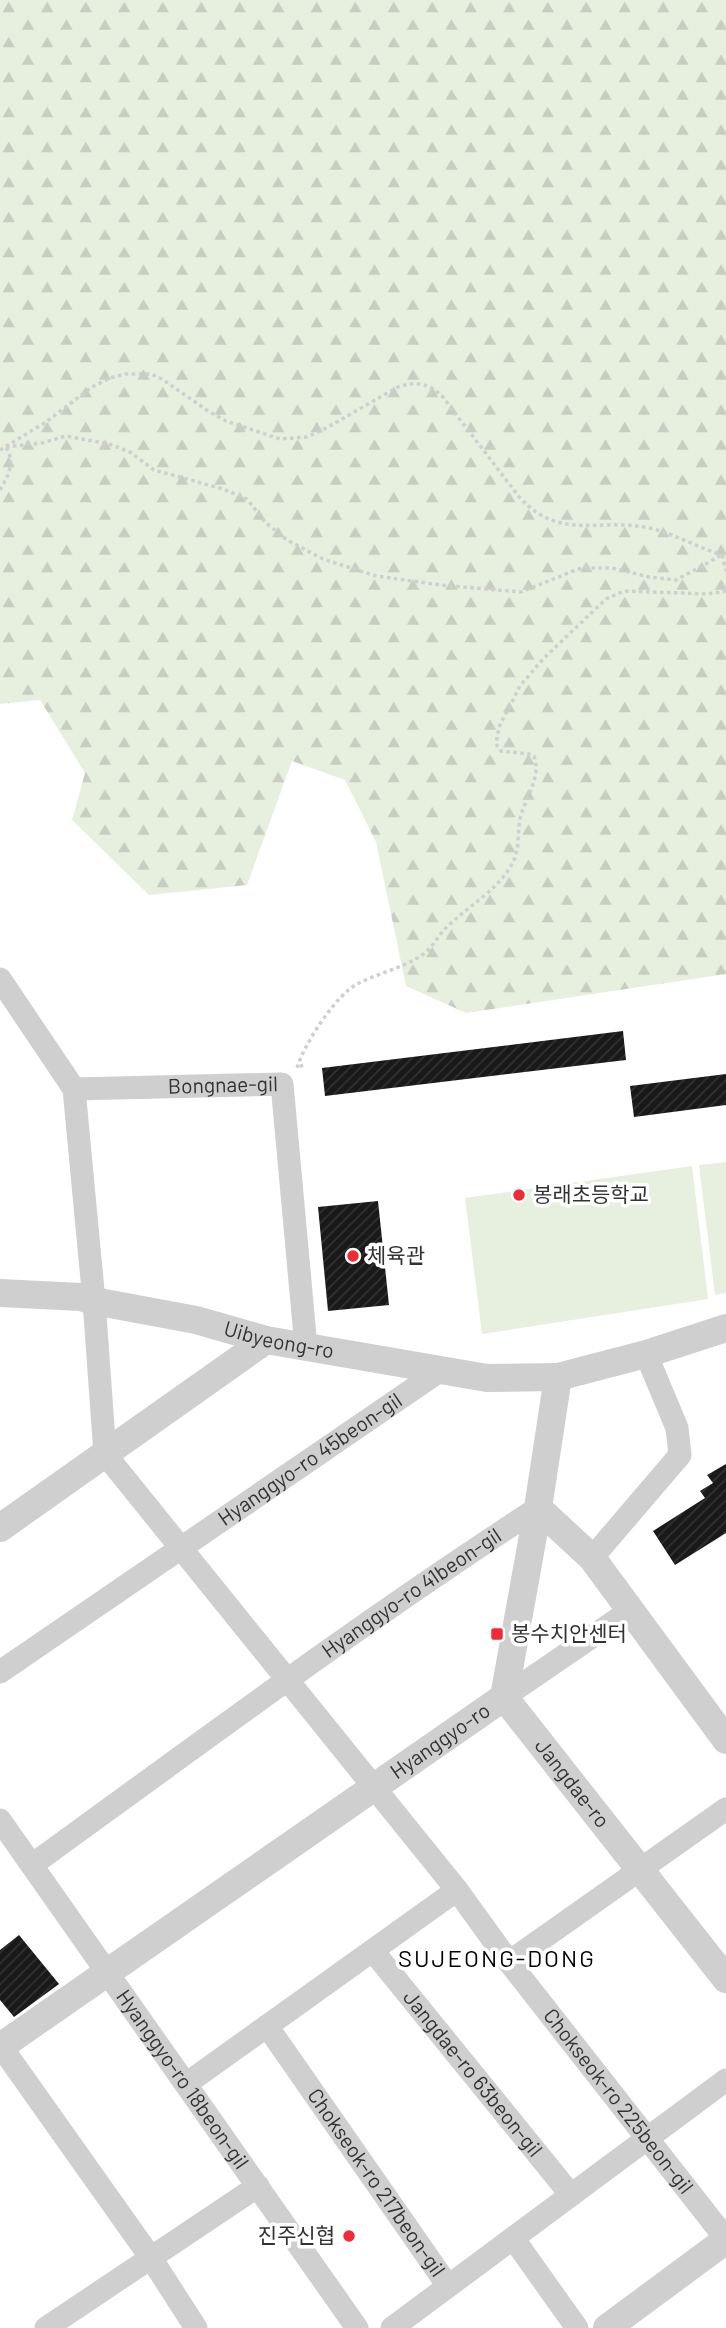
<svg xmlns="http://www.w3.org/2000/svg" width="726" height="2328" font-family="Barlow,'Noto Sans KR',sans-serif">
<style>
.forest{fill:url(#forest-firs)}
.park{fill:#e7efdf}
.building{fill:url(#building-hatch)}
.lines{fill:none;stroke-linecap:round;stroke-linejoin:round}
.path{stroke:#cfcfcf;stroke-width:3.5;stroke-dasharray:3.5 3.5;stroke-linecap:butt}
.minor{stroke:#cfcfcf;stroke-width:23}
.tertiary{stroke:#cfcfcf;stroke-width:28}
.poi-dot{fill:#f12b35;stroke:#fff;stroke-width:2.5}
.labels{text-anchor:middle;stroke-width:7;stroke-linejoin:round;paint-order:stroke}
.street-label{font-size:21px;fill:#323232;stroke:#fff}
.poi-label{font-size:21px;fill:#323232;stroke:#fff;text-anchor:start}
.quarter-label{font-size:24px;letter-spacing:2px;fill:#000;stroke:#fff}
</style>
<defs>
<pattern id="forest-firs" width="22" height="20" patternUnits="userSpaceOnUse" patternTransform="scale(1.75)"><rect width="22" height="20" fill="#e7efdf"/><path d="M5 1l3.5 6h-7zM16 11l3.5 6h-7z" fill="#c7cdc0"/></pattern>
<pattern id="building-hatch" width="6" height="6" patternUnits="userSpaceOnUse" patternTransform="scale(1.75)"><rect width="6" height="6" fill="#191919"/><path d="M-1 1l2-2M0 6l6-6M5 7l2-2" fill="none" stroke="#323232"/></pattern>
</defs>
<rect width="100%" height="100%" fill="#fff"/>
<path class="forest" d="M0 0H726V974L466 1013 406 986 376 842 345 780 292 761 247 885 149 895 72 820 85 773 40 700 0 704Z"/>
<path class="park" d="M726 1162V1293L715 1295 699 1165Z
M692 1166 708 1299 482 1334 465 1198Z"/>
<path class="building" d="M623 1031 626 1060 325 1096 322 1068Z
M726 1074V1105L634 1117 630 1086Z
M378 1201 389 1305 328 1311 318 1207Z
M726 1464V1533L675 1565 653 1531 705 1498 700 1491 713 1483 707 1475Z
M19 1935 59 1984 14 2017 0 2000V1950Z"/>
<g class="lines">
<path class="path" d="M6 447 42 443 66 436 109 444 130 452 154 470 223 489 247 499 266 523 287 540 323 559 376 576 441 585 521 592 581 568H612L649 577 676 580 720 556
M0 450 46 422 92 387 110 378 125 374H151L162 379 208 411 226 421 280 439 306 437 321 431 398 387C416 381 428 383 442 396L520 498C561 542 600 517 649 528 676 534 700 549 726 556
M0 490C8 476 16 462 6 448
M722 555 726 571
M303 1065 297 1068C304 1044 337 993 359 983 379 973 403 968 422 955 433 948 438 935 447 927 467 907 498 890 512 864 521 849 516 829 522 812 528 794 541 775 534 756L529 754 501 751 496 744 499 727 520 686 544 658 606 599 624 591 708 594 726 591"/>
<g class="minor">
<path id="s1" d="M0 979 74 1089 94 1301 105 1454 457 1890 509 1962 726 2239"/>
<path id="s2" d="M74 1089 282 1084 306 1347"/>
<path d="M592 1558 680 1455 677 1428 646 1354"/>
<path id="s3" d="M0 1672 441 1370"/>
<path d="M504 1697 631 1610"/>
<path id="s4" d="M0 1820 357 2328"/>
<path id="s5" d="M32 1865C199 1744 365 1620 538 1508"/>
<path id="s6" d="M373 1951 571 2195"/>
<path d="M509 1962 726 1809"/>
<path id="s7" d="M267 2026 448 2286"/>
<path d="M0 2045 151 2258 196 2328"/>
<path d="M186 2084 457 1890"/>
<path d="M513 2238 577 2328"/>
<path d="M46 2328 258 2186"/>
<path d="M392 2328 726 2080"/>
</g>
<g class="tertiary">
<path id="s8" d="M0 1293 81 1297 94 1301 196 1320 266 1340 487 1378 558 1377"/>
<path d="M538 1508 592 1558 726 1740"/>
<path d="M0 1528 266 1340"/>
<path id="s9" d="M504 1697 726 1979"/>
<path id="s10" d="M0 2047 504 1697 538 1508 558 1377 646 1354 726 1328"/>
<path d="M607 2328 726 2240"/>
</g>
</g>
<g class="poi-dot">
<circle cx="519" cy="1195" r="7"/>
<circle cx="353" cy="1256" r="7"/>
<rect x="490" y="1627" width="14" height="14" rx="3.5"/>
<circle cx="349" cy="2236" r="7"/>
</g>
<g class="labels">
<g class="street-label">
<text dy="7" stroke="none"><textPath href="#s2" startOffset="149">Bongnae-gil</textPath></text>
<text dy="7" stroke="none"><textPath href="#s8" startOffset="284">Uibyeong-ro</textPath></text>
<text dy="7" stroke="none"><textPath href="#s3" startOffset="376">Hyanggyo-ro 45beon-gil</textPath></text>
<text dy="7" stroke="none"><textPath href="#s5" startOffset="467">Hyanggyo-ro 41beon-gil</textPath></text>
<text dy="7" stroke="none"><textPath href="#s10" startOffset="536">Hyanggyo-ro</textPath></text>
<text dy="7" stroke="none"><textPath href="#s9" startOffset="110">Jangdae-ro</textPath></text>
<text dy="7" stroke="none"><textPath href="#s6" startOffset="158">Jangdae-ro 63beon-gil</textPath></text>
<text dy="7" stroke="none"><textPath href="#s4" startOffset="317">Hyanggyo-ro 18beon-gil</textPath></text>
<text dy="7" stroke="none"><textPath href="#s1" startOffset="1325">Chokseok-ro 225beon-gil</textPath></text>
<text dy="7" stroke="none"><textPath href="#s7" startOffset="191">Chokseok-ro 217beon-gil</textPath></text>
</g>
<g class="poi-label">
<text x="533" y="1202">봉래초등학교</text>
<text x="367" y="1263">체육관</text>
<text x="511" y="1641">봉수치안센터</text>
<text x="335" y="2243" text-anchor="end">진주신협</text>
</g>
<g class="quarter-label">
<text x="497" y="1967">SUJEONG-DONG</text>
</g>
</g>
</svg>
